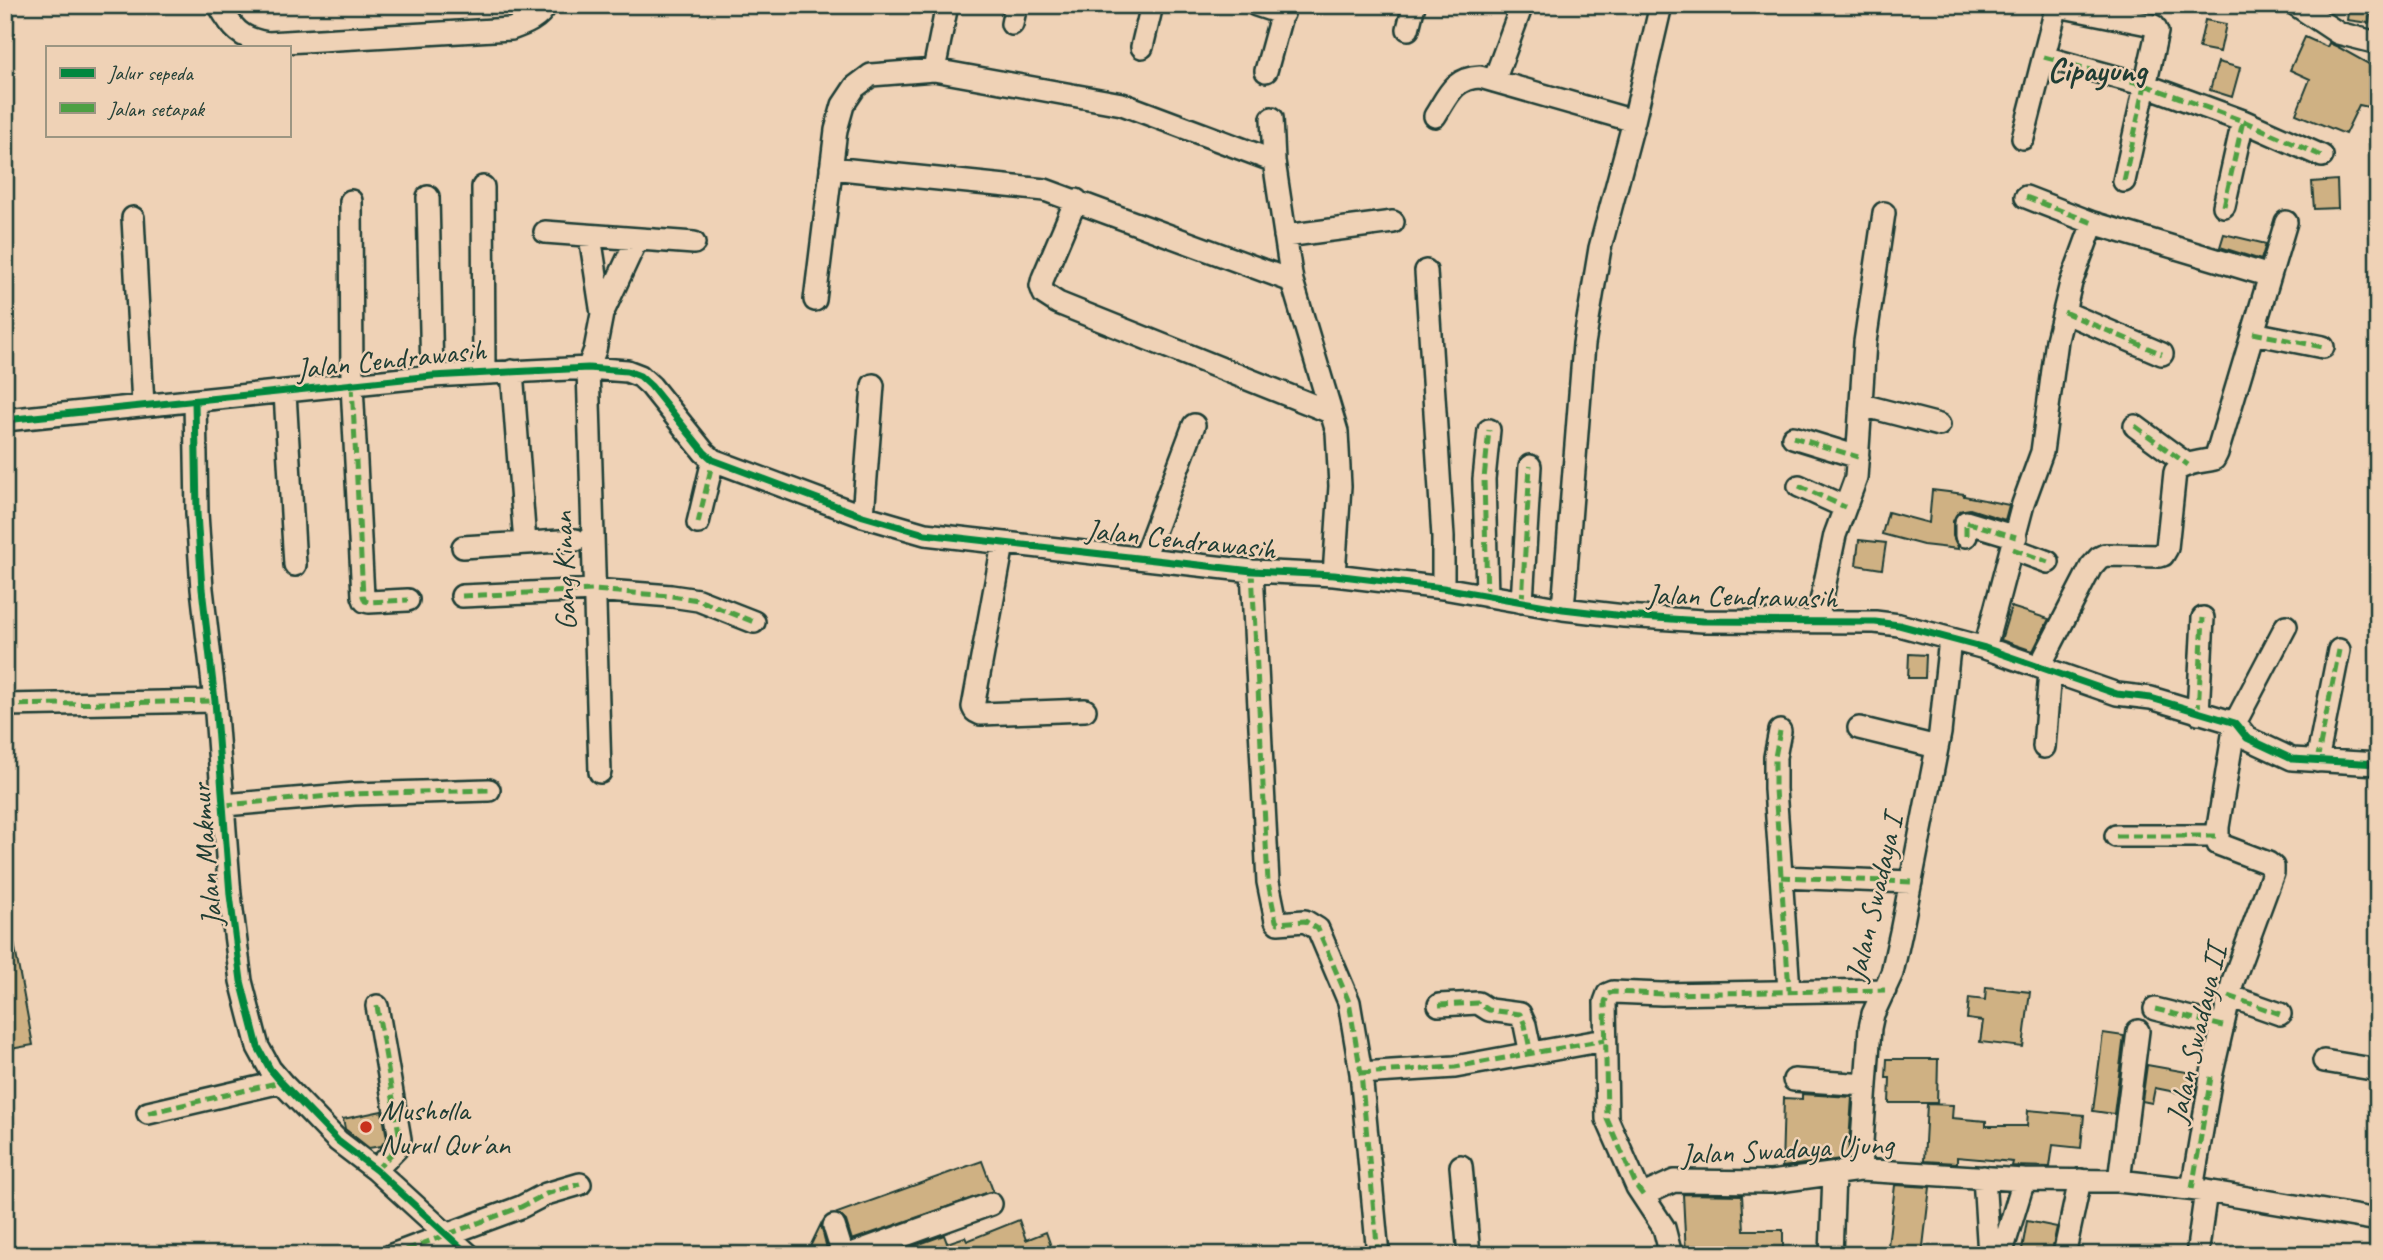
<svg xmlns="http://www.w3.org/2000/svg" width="2383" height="1260" font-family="Caveat,sans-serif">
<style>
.building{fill:#cfb183;stroke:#1f3d34;stroke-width:2}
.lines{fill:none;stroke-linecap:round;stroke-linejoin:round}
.street-casing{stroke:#1f3d34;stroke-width:26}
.street{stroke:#efd2b6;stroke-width:21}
.quiet{stroke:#4da043;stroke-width:5;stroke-dasharray:10 5;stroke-linecap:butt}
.cycleway-casing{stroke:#efd2b6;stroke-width:11}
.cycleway{stroke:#00873e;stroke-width:7}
.poi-dot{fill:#c8321e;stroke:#efd2b6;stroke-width:2.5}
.labels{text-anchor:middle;stroke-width:5;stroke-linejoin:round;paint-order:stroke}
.street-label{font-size:30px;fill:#1f3d34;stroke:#efd2b6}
.poi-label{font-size:30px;fill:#1f3d34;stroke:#efd2b6;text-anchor:start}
.quarter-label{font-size:33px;font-weight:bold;fill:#1f3d34;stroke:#efd2b6}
</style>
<rect width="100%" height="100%" fill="#efd2b6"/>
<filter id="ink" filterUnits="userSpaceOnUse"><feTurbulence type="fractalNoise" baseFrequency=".0143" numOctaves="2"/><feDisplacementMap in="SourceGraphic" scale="14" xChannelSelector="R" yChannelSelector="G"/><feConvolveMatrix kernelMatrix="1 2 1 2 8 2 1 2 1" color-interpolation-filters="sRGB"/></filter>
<g filter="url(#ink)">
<path class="building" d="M2349 5H2371L2369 23 2347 20Z
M2205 20 2226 24 2220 52 2199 48Z
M2305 37 2327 47 2329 43 2338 47 2378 69V109L2359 105 2345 134 2296 114 2310 79 2290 70Z
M2218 62 2240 68 2232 97 2210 90Z
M2337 180 2338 208 2314 209 2312 182Z
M2224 234 2266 244 2261 260 2220 247Z
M1932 490 1964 494V496L2009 505 2005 520 1970 509 1959 511 1953 521V536L1959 549 1923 545 1882 534 1888 512 1929 523Z
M1859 540 1886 543 1882 569 1856 565Z
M2011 607 2049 619 2033 651 2001 640Z
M1909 654 1926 655 1925 678H1908Z
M5 943H14L33 1045 5 1050Z
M1986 987 2030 992 2023 1047 1980 1042 1983 1021 1967 1019 1969 998 1985 1000Z
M2103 1033 2124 1036 2114 1114 2093 1111Z
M1887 1059H1938L1937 1103H1889L1890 1078H1886Z
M2147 1065 2198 1074 2195 1096 2155 1088 2152 1103 2142 1101Z
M1802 1094 1852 1097 1848 1158 1782 1167 1784 1098 1802 1099Z
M1927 1104 1953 1105 1952 1118 1986 1121V1126H2027L2028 1110 2084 1115 2081 1148 2053 1145 2050 1167 2012 1166 2013 1162 1957 1157V1163L1924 1161Z
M382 1111 387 1138 381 1146 369 1148 345 1129 343 1119Z
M982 1161 993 1191 852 1240 846 1221 837 1213Z
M1895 1185 1930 1187 1922 1255H1887Z
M1683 1194 1742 1195 1744 1230H1783V1255H1686Z
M1019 1220 1026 1240 1046 1232 1054 1255H905L903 1250 944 1235 947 1243 965 1237 967 1241Z
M2027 1221 2057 1227 2051 1255H2021Z
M821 1224 827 1249 806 1255Z"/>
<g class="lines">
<defs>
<path id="street" d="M219 5C232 28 240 39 268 43L511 29C525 24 539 19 546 5
M1256 5 1283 14
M2053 5 2148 24 2154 26 2157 32 2124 181
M2296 5 2338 33 2378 43
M1012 24 1016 5
M1408 29 1414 5
M1142 47 1152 5
M2044 57 2145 85 2243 121 2322 156
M934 70 947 5
M1266 71 1284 5
M1494 81 1522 5
M1435 116C1448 96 1453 78 1480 77L1634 121
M1272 118 1274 161 1292 281 1337 432 1340 486 1334 575
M2023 138 2057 5
M831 168 1045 190 1292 281
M483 187 484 372
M428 197 432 376
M2026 197 2093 223 2270 276
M1076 200 1043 278 1041 286 1044 294 1058 303 1330 412
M351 201 352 385 363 596 365 601 369 602 408 600
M2224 206 2243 121
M133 218 143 405
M545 232 694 243
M590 236 602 314
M1285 236 1393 222
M1426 271 1443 537V588
M815 300 836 130 843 105 855 87 871 75 934 70 1122 104 1274 161
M2064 312 2162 354
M2253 333 2323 347
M512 371 525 543
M285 393 295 565
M195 401 197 513 202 589 215 701 230 895 241 981 258 1047 270 1069 281 1082 338 1141 376 1170 469 1255
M1862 405 1939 425
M5 420 432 376 588 368 627 371 640 376 651 386 704 452 713 460 863 516 925 534 1252 571 1334 575 1443 588 1563 609 1624 616 1703 621 1875 622 1899 625 1985 648 2117 694 2151 698 2235 723 2247 738 2292 759 2378 764
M2135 426 2188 465
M1793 437 1858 457
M1799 486 1845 507
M863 516 873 385
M698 523 713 460
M1966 536V522L2016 537
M1003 544 973 707 975 711 981 714 1085 710
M463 547 576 540
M2013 549 2048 562
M1144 558 1194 425
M1252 571 1268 882 1276 921 1278 923 1305 921 1318 929 1349 1002 1361 1073 1378 1255
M462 596 594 590 671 596 698 600 754 622
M1487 596 1484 479 1489 430
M1522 602 1530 466
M1563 609 1584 344 1600 248 1634 121 1661 5
M1817 621 1835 535 1856 478 1865 342 1884 213
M1985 648 2023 504 2042 452 2057 340 2071 283 2093 223
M2042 668 2045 656 2091 567 2099 558 2105 555 2160 556 2163 555 2167 548 2175 472C2185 462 2201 462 2214 459L2217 453 2286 222
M5 705 215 701
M2198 713 2203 618
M1859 728 1937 747
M1780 731 1775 757V789L1789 990
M2044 747 2050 671
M2317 761 2339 650
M600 772 588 368 595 350 602 314 637 239
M224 805 354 794 489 790
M2116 836H2217
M1781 877 1911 882
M2229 996 2280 1014
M1439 1005 1478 1003 1489 1010 1520 1014 1525 1025 1531 1054
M2155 1009 2223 1026
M2324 1061 2378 1070
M1361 1073 1455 1067 1605 1040
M1794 1080 1866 1085
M148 1113 281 1082
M1461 1166 1469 1255
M376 1170 397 1148 400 1139 377 1006
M1860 1170 1870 1028 1873 1014 1892 973 1901 932 1940 733 1950 639
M1984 1177 1989 1255
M2119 1181 2138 1031
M2192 1189 2211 1077 2233 981 2273 873V867L2268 863 2218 844V827L2235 723 2286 626
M1643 1195 1674 1181 1771 1182 1860 1170 2024 1180 2119 1181 2206 1191 2378 1220
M834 1226 843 1255
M392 1255 521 1207 546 1194 580 1184
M849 1255 991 1204
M1671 1255 1664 1228 1637 1187 1607 1119 1605 1002 1608 994 1613 992 1662 994 1885 990
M1831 1255 1834 1174
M2001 1255 2024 1180
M2064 1255 2080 1180
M2197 1255 2206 1191"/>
</defs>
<use href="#street" class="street-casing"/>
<use href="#street" class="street"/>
<path class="quiet" d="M2044 57 2145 85 2243 121 2322 156
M2124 181 2145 85
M2026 197 2093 223
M2224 206 2243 121
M2064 312 2162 354
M2253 333 2323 347
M352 385 363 596 365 601 369 602 408 600
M2135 426 2188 465
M1793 437 1858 457
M1799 486 1845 507
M698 523 713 460
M1966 536V522L2016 537
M2013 549 2048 562
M1252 571 1268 882 1276 921 1278 923 1305 921 1318 929 1349 1002 1361 1073 1378 1255
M462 596 594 590 671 596 698 600 754 622
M1487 596 1484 479 1489 430
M1522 602 1530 466
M5 705 215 701
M2198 713 2203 618
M1780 731 1775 757V789L1789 990
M2317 761 2339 650
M224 805 354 794 489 790
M2116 836H2217
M1781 877 1911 882
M2229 996 2280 1014
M1439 1005 1478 1003 1489 1010 1520 1014 1525 1025 1531 1054
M2155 1009 2223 1026
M1361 1073 1455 1067 1605 1040
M148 1113 281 1082
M376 1170 397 1148 400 1139 377 1006
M2192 1189 2211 1077
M1643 1195 1637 1187 1607 1119 1605 1002 1608 994 1613 992 1662 994 1885 990
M392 1255 521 1207 546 1194 580 1184"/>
<defs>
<path id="cycleway" d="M195 401 197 513 202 589 215 701 230 895 241 981 258 1047 270 1069 281 1082 338 1141 376 1170 469 1255
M5 420 432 376 588 368 627 371 640 376 651 386 704 452 713 460 863 516 925 534 1252 571 1334 575 1443 588 1563 609 1624 616 1703 621 1875 622 1899 625 1985 648 2117 694 2151 698 2235 723 2247 738 2292 759 2378 764"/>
</defs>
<use href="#cycleway" class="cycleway-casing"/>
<use href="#cycleway" class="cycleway"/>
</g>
</g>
<circle class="poi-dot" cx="366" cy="1127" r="7"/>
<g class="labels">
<g class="street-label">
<text transform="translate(391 359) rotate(-6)" y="10">Jalan Cendrawasih</text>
<text transform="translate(1181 539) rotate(6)" y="10">Jalan Cendrawasih</text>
<text transform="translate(564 571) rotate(-92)" y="10">Gang Kinan</text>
<text transform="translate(1742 596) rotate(1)" y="10">Jalan Cendrawasih</text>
<text transform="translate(206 855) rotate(-95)" y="10">Jalan Makmur</text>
<text transform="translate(1874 898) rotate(-77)" y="10">Jalan Swadaya I</text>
<text transform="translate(2196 1034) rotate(-77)" y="10">Jalan Swadaya II</text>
<text transform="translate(1787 1149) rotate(-3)" y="10">Jalan Swadaya Ujung</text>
</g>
<g class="poi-label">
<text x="380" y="1120">Musholla<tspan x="380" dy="34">Nurul Qur'an</tspan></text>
</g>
<g class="quarter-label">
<text x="2097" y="81">Cipayung</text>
</g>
</g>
<rect width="2383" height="1260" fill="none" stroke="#efd2b6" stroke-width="28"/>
<rect x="14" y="14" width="2355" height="1232" fill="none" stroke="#1f3d34" stroke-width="2.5" filter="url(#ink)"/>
<rect x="46" y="46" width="245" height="91" fill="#efd2b6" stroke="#9c9682" stroke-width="2"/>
<rect x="60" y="68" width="35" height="10" fill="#00873e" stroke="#9c9682" stroke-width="2"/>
<text x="108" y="80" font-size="21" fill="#1f3d34">Jalur sepeda</text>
<rect x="60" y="103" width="35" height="10" fill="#4da043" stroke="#9c9682" stroke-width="2"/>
<text x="108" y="116" font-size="21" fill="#1f3d34">Jalan setapak</text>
</svg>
